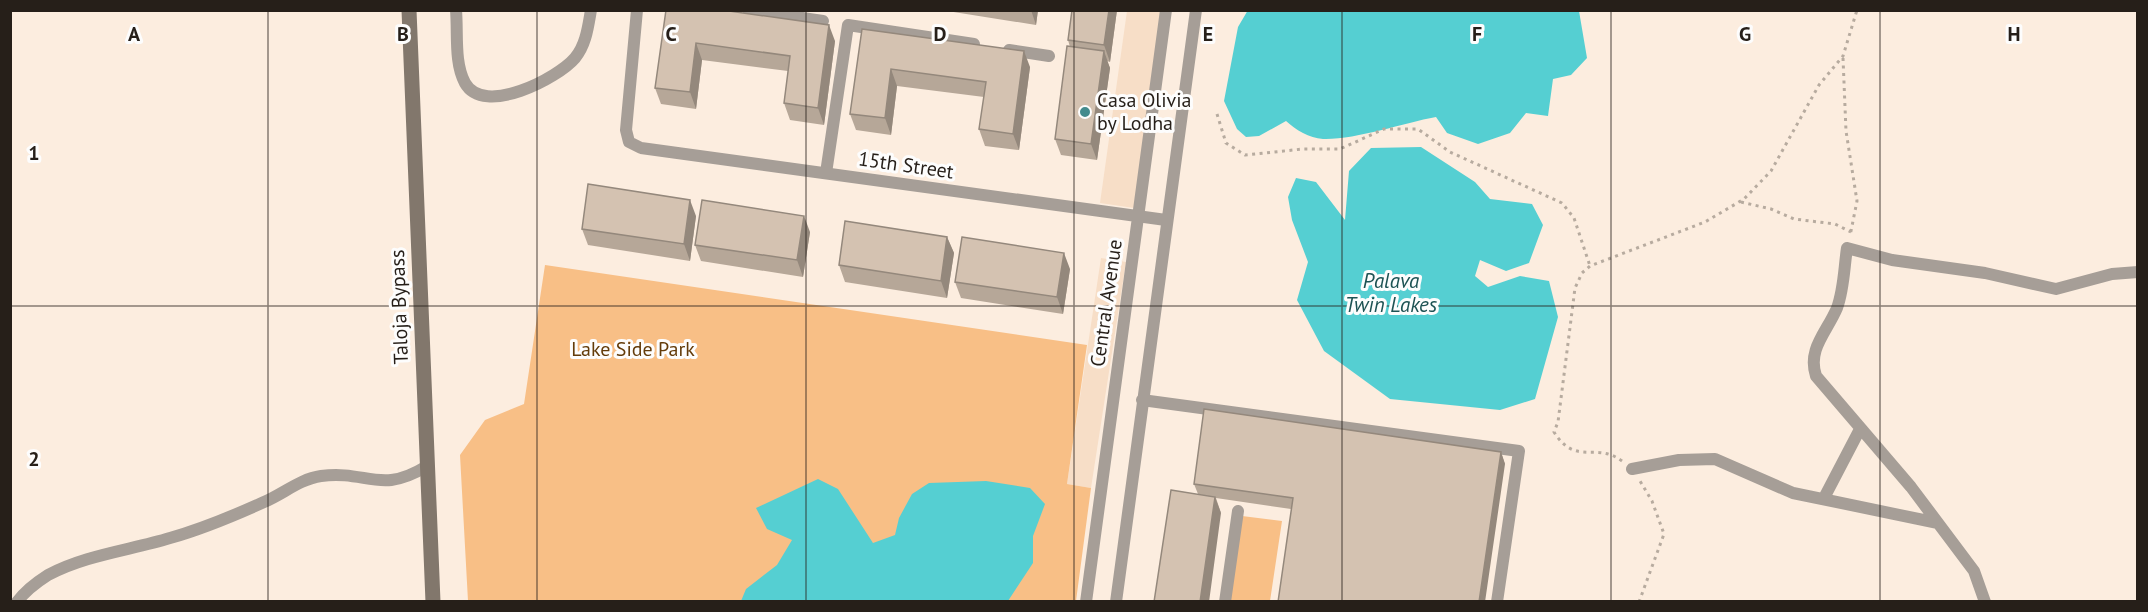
<svg xmlns="http://www.w3.org/2000/svg" width="2148" height="612" font-family="'PT Sans',sans-serif">
<style>
.built{fill:#f7dec7}
.green{fill:#f8bf86}
.water{fill:#55cfd2}
.lines{fill:none;stroke-linecap:round;stroke-linejoin:round}
.path{stroke:#b7ab9f;stroke-width:3;stroke-dasharray:3 4.5;stroke-linecap:butt}
.minor{stroke:#a69e97;stroke-width:12}
.secondary{stroke:#82776c;stroke-width:15}
.wall{fill:#b6a798}
.shaded-wall{fill:#94887c}
.building{fill:#d4c2b1;stroke:#94887c;stroke-width:1.5}
.grid{fill:none;stroke:#261f19;stroke-width:1.5;stroke-opacity:0.55}
.poi-dot{fill:#438b8d;stroke:#fdfdfd;stroke-width:2}
.labels{text-anchor:middle;stroke-width:6;stroke-linejoin:round;paint-order:stroke}
.poi-label{font-size:20px;fill:#261f19;stroke:#fdfdfd;text-anchor:start}
.street-label{font-size:20px;fill:#261f19;stroke:#fdfdfd}
.park-label{font-size:20px;fill:#643c0a;stroke:#fdfdfd}
.water-label{font-size:21px;font-style:italic;fill:#1e5354;stroke:#fdfdfd}
.grid-label{font-size:20px;text-anchor:middle;font-weight:bold;fill:#261f19;stroke:#fdfdfd;stroke-width:6;stroke-linejoin:round;paint-order:stroke}
</style>
<rect width="100%" height="100%" fill="#fceddf"/>
<path class="built" d="M1127 11H1161L1134 208 1100 203Z
M1101 258 1126 262 1091 488 1067 484Z"/>
<path class="green" d="M545 265 1087 345 1067 484 1091 488 1076 601H468L460 455 485 420 524 404Z
M1242 516 1282 521 1270 601 1230 602Z"/>
<path class="water" d="M1248 10 1579 11 1587 58 1571 75 1553 79 1548 116 1526 113 1510 133 1478 144 1447 133 1436 117C1403 123 1355 140 1323 139 1309 138 1296 130 1286 121L1259 136 1246 137 1237 129 1224 101 1238 27Z
M1421 147 1475 182 1490 199 1532 204 1543 225 1529 263 1506 271 1480 260 1475 276 1488 287 1520 276 1549 281 1558 317 1535 399 1500 410 1390 399 1324 351 1297 300 1308 262 1292 220 1288 197 1296 178 1316 182 1345 220 1349 171 1371 148Z
M818 479 838 489 873 543 895 535 899 518 912 494 929 483 986 481 1030 488 1045 504 1033 536V563L1008 601H741L746 589 777 565 792 540 767 529 756 508Z"/>
<g class="lines">
<path class="path" d="M1843 58 1846 131 1857 201 1850 236
M1217 114 1226 143 1245 155 1303 149H1340L1384 129H1418L1450 152 1562 203 1574 218 1590 266
M1741 202 1771 209 1794 219 1835 224 1851 232
M1622 461C1595 441 1576 467 1554 432L1558 422 1575 288 1582 273 1590 266 1705 222 1744 199 1771 171 1819 85 1843 56 1857 10
M1639 602 1664 534 1652 501 1640 481"/>
<path class="minor" d="M456 10C458 33 454 63 465 83 484 117 558 78 575 58 586 45 588 27 591 10
M637 10 626 130 629 142 641 148 1166 220
M748 10 823 21
M1009 50 1049 56
M826 173 848 25 974 44
M1142 400 1519 451 1497 602
M1632 469 1679 460 1715 459 1793 493 1938 523
M1824 498 1860 429
M17 602C25 591 37 582 48 575 85 555 131 550 170 538 202 529 233 516 264 502 283 494 300 479 321 476 368 470 380 495 427 466
M1086 602 1166 10
M1116 602 1196 10
M1225 602 1238 511
M1985 602 1974 571 1911 487 1816 376C1807 349 1827 332 1837 308 1844 289 1844 268 1847 248L1892 260 1985 273 2056 289 2112 274 2138 272"/>
<path class="secondary" d="M409 10 433 602"/>
</g>
<path class="wall" d="M666 10 835 41 824 125 790 120 784 103 788 71 702 60 696 109 661 104 655 88Z
M941 10H1038L1036 25Z
M1117 10 1110 62 1107 61 1110 68 1097 160 1061 155 1055 139 1070 47 1068 40Z
M862 29 1030 67 1019 150 985 146 979 129 984 97 897 86 891 135 856 130 850 114Z
M696 216 690 261 588 245 582 229Z
M810 232 803 277 701 261 695 245Z
M947 237 954 253 947 298 845 282 839 265Z
M1070 269 1063 314 961 298 955 282Z
M1501 452 1505 464 1291 509 1216 498 1221 513 1198 494 1194 484Z"/>
<path class="shaded-wall" d="M1031 10H1038L1036 25Z
M1109 10H1117L1110 62 1104 45Z
M829 25 835 41 824 125 818 108Z
M696 43 702 60 696 109 690 92Z
M1024 51 1030 67 1019 150 1013 134Z
M1104 51 1110 68 1097 160 1091 144Z
M891 69 897 86 891 135 885 118Z
M690 200 696 216 690 261 684 244Z
M804 216 810 232 803 277 797 260Z
M947 237 954 253 947 298 941 281Z
M1064 253 1070 269 1063 314 1057 297Z
M1501 452 1505 464 1485 602H1479Z
M1215 497 1221 513 1209 602H1200Z"/>
<path class="building" d="M666 10H722L829 25 818 108 784 103 790 56 696 43 690 92 655 88Z
M1072 10H1109L1104 45 1068 40Z
M862 29 1024 51 1013 134 979 129 986 82 891 69 885 118 850 114Z
M1067 46 1104 51 1091 144 1055 139Z
M588 184 690 200 684 244 582 229Z
M702 200 804 216 797 260 695 245Z
M845 221 947 237 941 281 839 265Z
M962 237 1064 253 1057 297 955 282Z
M1204 409 1501 452 1479 602H1278L1293 498 1194 484Z
M1171 490 1215 497 1200 602H1154Z"/>
<path class="grid" d="M268 10V602M537 10V602M806 10V602M1074 10V602M1342 10V602M1611 10V602M1880 10V602M10 306H2138"/>
<circle class="poi-dot" cx="1085" cy="112" r="6"/>
<g class="labels">
<g class="poi-label">
<text x="1097" y="107">Casa Olivia<tspan x="1097" dy="23">by Lodha</tspan></text>
</g>
<g class="street-label">
<text transform="translate(906 165) rotate(8)" y="7">15th Street</text>
<text transform="translate(1106 303) rotate(-82)" y="7">Central Avenue</text>
<text transform="translate(399 307) rotate(-92)" y="7">Taloja Bypass</text>
</g>
<g class="park-label">
<text x="633" y="356">Lake Side Park</text>
</g>
<g class="water-label">
<text x="1391" y="288">Palava<tspan x="1391" dy="24">Twin Lakes</tspan></text>
</g>
</g>
<g class="grid-label">
<text x="134" y="41">A</text>
<text x="403" y="41">B</text>
<text x="671" y="41">C</text>
<text x="940" y="41">D</text>
<text x="1208" y="41">E</text>
<text x="1477" y="41">F</text>
<text x="1745" y="41">G</text>
<text x="2014" y="41">H</text>
<text x="34" y="160">1</text>
<text x="34" y="466">2</text>
</g>
<rect width="2148" height="612" fill="none" stroke="#261f19" stroke-width="24"/>
</svg>
